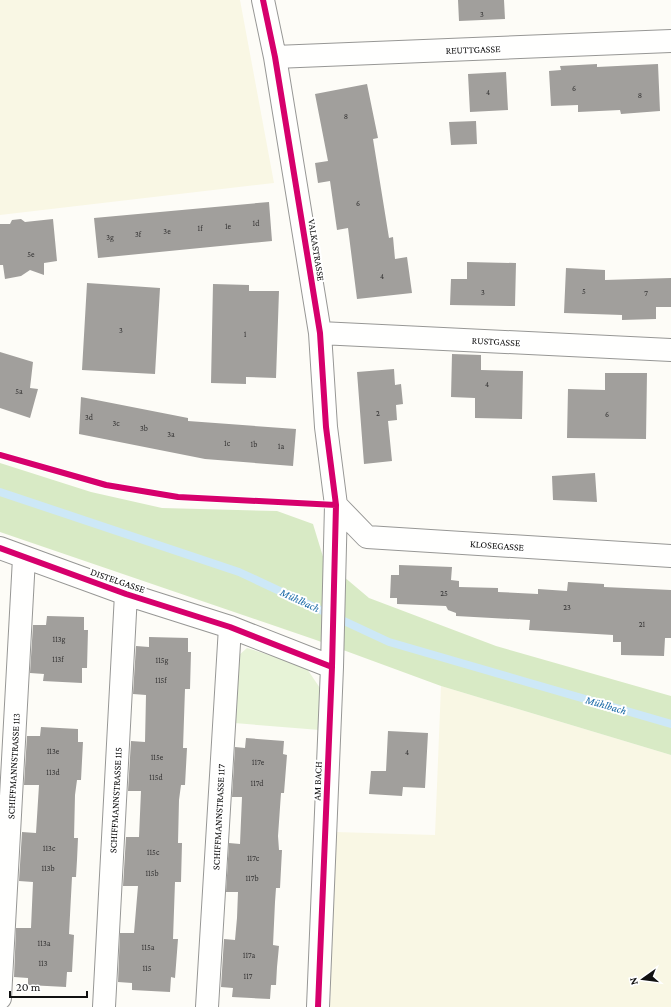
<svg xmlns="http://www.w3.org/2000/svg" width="671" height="1007" font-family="'Crimson Pro',serif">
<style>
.farmland{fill:#f9f7e4}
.green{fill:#e7f3d7}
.forest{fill:#d8eac5}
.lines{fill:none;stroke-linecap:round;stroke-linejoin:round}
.stream{stroke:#cde8f7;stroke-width:8}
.building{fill:#a19f9c}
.street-casing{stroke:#979795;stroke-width:24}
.street{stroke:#fffffe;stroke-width:22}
.cycleway-casing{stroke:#fff;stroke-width:8}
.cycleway{stroke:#d6006c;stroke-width:6}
.labels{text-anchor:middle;stroke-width:4;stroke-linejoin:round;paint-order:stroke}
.number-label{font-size:8px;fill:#353434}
.street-label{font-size:10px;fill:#111;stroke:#fff}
.water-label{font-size:11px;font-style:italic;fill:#1768a6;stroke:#fff}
</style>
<rect width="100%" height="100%" fill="#fdfcf7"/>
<path class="farmland" d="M0 0H240L274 183 0 215Z
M441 686 671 755V1007H330L336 832 435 835Z"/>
<path class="green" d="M247 648 305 666 322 691 320 730 234 723 238 656Z"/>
<path class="forest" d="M0 463 91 492 162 508 277 511 313 524 324 560 369 598 496 646 671 696V755L441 686 316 640 0 532Z"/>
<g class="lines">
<path class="stream" d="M0 492 239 572 389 642 671 724"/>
</g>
<path class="building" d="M458 0H504L505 19 459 21Z
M597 64V67L658 64 660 111 621 114 620 110 578 112V105L551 106 549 71 561 70 560 66Z
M506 72 508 110 470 112 468 74Z
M367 84 378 138 373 139 389 238 393 237 395 259 407 257 412 293 357 299 348 228 337 230 330 181 318 183 315 163 328 161 315 94Z
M476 121 477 144 451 145 449 122Z
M269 202 272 241 98 258 94 218Z
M21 219 25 222 53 219 57 261 44 263V275L30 270 21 276 5 279 3 265H0V224H10L12 220Z
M467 262 516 263 515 306 450 305 451 279H467Z
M566 268 605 270V280L671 278V307H656V319L622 320V315L564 313Z
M87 283 160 288 155 374 82 370Z
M213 284 249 285V291H279L276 378 246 377V384L211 383Z
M0 352 33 362 30 388 38 389 30 418 0 408Z
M452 354 481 355V370L523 371 522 419 475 418V398L451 397Z
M394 369 395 385 401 384 403 404 396 405 397 420 388 421 392 461 364 464 357 372Z
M605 373H647L646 439 567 438 568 389 605 390Z
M81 397 188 418V421L296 429 293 466 205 459 79 434Z
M595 473 597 502 553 500 552 476Z
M399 565 452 567 451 580 459 581V587L498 588V592L538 594V589L567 591 568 582 604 584V587L671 590V638H665L664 656 621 655V642H613V635L529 630 530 620 456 616V613L448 610 446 606 397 604V598H390L391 575H399Z
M47 616 84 617V630H88L87 668H82V683L43 681 44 674 30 673 33 625H46Z
M149 637 188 638V652H191L190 689H185L183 748H187L185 785H181L179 800 178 843H182L181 882H175L173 939H178L175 978 171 977 170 992 132 990V983L118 982 120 933H134L138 886H123L126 837H139L141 791H128L131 741 145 742 146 695 133 694 136 646 149 647Z
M41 727 78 729V742H83L81 780H77L75 795 74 838H78L77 860 76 877H72L69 934 74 935 72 972H67L66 987 28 985V978L14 977 16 928H31L33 882 19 881 22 832 36 833 39 785H24L27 736H40Z
M388 731 428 733 425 788 403 787 402 796 369 794 371 771H386Z
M246 738 284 741 283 754 287 755 284 793H281L278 836 279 850H282L280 888H276L275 902 273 945 279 946 277 967 276 985H271L270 999 232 997 233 988 221 987 224 939 235 940 237 918 238 892H226L229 843 240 844 242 797H232L235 747 245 748Z"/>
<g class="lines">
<defs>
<path id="street" d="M263 0 275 57 320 333 326 427 336 505 332 667
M275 57 671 41
M320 333 671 350
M336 505 367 537 671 556
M0 548 126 594 230 627 332 667 318 1007
M0 998 24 558
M104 1007 126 594
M207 1007 230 627"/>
</defs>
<use href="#street" class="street-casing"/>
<use href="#street" class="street"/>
<defs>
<path id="cycleway" d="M263 0 275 57 320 333 326 427 336 505 332 667
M0 455 106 485 178 497 336 505
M0 548 126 594 230 627 332 667 318 1007"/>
</defs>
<use href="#cycleway" class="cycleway-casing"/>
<use href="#cycleway" class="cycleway"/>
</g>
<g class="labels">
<g class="number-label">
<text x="482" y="17">3</text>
<text x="574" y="91">6</text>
<text x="488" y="95">4</text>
<text x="640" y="98">8</text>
<text x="346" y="119">8</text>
<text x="358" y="206">6</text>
<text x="256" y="226">1d</text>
<text x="228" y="229">1e</text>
<text x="200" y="231">1f</text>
<text x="167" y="234">3e</text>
<text x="138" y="237">3f</text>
<text x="110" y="240">3g</text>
<text x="31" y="257">5e</text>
<text x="382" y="279">4</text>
<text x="584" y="294">5</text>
<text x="483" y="295">3</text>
<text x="646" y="296">7</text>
<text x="121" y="333">3</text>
<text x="245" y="337">1</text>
<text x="487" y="387">4</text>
<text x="19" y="394">5a</text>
<text x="378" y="416">2</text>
<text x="607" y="417">6</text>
<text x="89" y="420">3d</text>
<text x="116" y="426">3c</text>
<text x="144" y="431">3b</text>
<text x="171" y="437">3a</text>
<text x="227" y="446">1c</text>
<text x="254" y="447">1b</text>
<text x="281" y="449">1a</text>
<text x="444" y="596">25</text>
<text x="567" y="610">23</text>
<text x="642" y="627">21</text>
<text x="59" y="642">113g</text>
<text x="58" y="662">113f</text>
<text x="162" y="663">115g</text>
<text x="161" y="683">115f</text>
<text x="53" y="754">113e</text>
<text x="407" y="755">4</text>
<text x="157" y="760">115e</text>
<text x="258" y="765">117e</text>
<text x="53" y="775">113d</text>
<text x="156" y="780">115d</text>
<text x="257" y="786">117d</text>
<text x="49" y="851">113c</text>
<text x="153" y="855">115c</text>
<text x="253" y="861">117c</text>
<text x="48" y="871">113b</text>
<text x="152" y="876">115b</text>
<text x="252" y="881">117b</text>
<text x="44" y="946">113a</text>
<text x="148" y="950">115a</text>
<text x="249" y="958">117a</text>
<text x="43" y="966">113</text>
<text x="147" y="971">115</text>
<text x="248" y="979">117</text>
</g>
<g class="street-label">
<text transform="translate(473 49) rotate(-2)" y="4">REUTTGASSE</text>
<text transform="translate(317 250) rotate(81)" y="4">VALKASTRASSE</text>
<text transform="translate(496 341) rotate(3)" y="4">RUSTGASSE</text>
<text transform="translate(497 545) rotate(4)" y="4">KLOSEGASSE</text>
<text transform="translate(118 580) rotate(19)" y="4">DISTELGASSE</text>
<text transform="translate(13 766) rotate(-87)" y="4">SCHIFFMANNSTRASSE 113</text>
<text transform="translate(317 781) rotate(-88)" y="4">AM BACH</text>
<text transform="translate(115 800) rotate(-87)" y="4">SCHIFFMANNSTRASSE 115</text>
<text transform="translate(218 817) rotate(-87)" y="4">SCHIFFMANNSTRASSE 117</text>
</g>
<g class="water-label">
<text transform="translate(300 600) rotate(25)" y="4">Mühlbach</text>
<text transform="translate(606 705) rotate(16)" y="4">Mühlbach</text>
</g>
</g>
<g transform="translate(643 979) rotate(256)" stroke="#ffffff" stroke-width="3" paint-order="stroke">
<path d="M0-3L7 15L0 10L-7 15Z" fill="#111111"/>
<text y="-6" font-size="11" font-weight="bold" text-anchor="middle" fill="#111111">N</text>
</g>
<path d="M10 991v6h77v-6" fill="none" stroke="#111111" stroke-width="2"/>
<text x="16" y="991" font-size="12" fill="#111111" stroke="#ffffff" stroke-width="3" paint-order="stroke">20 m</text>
</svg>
